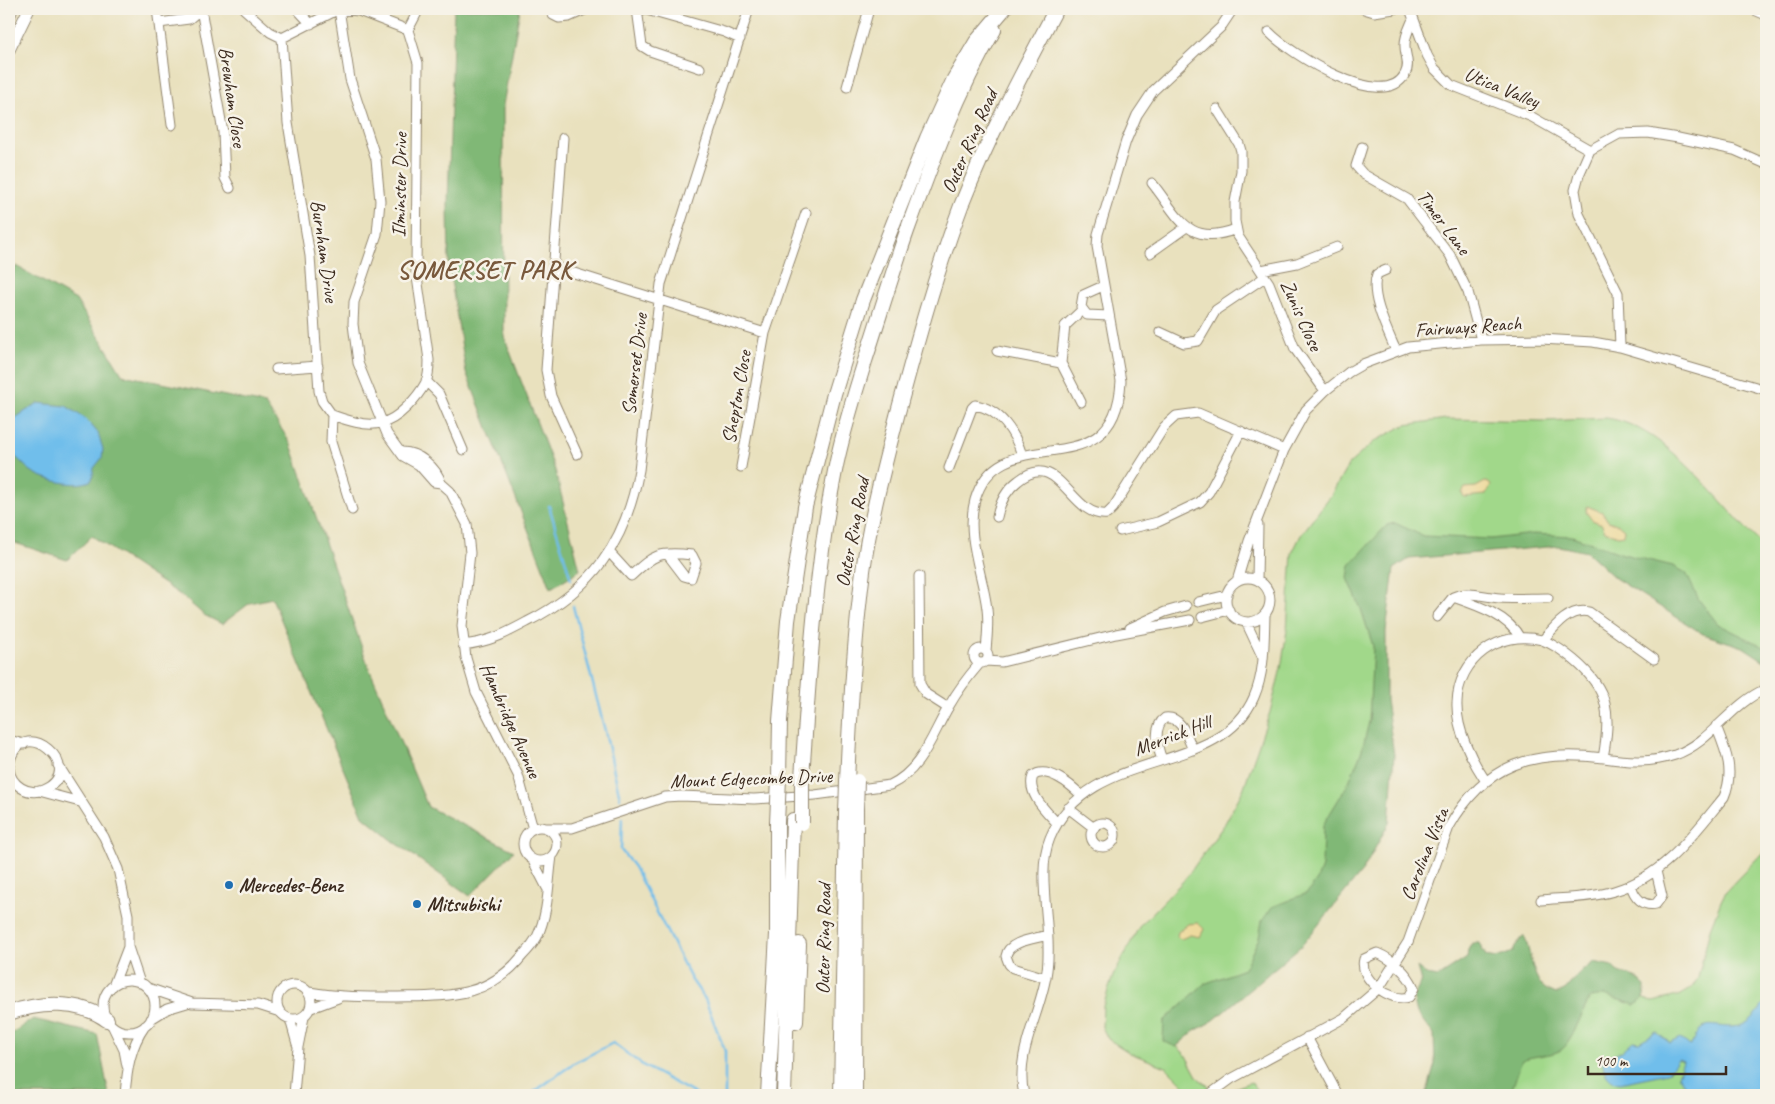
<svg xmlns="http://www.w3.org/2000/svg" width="1775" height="1104" font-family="Caveat,sans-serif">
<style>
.green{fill:#a1d88a;stroke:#6e8154}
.forest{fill:#80b876;stroke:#5e714a}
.sand{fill:#eeda9e;stroke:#94825e}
.water{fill:#70beeb;stroke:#567484}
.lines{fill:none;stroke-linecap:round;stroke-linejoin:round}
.stream{stroke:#70beeb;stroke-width:2.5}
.minor-casing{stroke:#92866e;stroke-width:11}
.major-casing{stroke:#92866e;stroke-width:13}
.highway-casing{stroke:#92866e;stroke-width:16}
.minor{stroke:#fff;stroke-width:9}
.major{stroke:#fff;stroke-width:11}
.highway{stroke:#fff;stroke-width:14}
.highway-bridge-casing{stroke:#92866e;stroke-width:16;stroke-linecap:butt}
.highway-bridge{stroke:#fff;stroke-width:14}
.poi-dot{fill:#1f6fb2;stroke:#f7f3e8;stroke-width:2}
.labels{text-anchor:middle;stroke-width:5;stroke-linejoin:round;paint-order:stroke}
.street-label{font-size:20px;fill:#3b2a1e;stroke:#f7f3e8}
.poi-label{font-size:20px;font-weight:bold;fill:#3b2a1e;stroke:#f7f3e8;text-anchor:start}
.district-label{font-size:25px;font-weight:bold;letter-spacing:1px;fill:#79593c;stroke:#f7f3e8}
</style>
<rect width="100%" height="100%" fill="#f7f3e8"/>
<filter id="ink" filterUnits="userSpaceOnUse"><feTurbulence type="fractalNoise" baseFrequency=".02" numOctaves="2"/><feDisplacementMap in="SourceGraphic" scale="10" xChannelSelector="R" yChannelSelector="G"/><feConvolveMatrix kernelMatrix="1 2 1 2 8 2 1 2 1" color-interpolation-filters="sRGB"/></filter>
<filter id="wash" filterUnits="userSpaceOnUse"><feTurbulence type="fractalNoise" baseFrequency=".0096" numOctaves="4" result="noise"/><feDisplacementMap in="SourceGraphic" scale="20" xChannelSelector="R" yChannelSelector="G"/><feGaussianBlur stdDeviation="1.12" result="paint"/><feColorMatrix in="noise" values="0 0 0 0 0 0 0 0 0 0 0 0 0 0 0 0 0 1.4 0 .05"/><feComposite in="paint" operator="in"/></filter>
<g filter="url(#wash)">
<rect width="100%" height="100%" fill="#e9e1be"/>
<path class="green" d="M1606 418C1669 426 1721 508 1766 548V655L1605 559 1564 542 1390 558 1379 689 1340 883 1169 1039 1185 1054 1198 1078 1221 1095H1194L1166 1067 1130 1053 1108 1039 1102 1027 1103 1006 1113 976 1139 927 1186 878 1224 825 1243 790 1270 712 1281 668 1287 630 1292 553 1301 535 1331 495 1349 464 1375 441 1405 425 1446 419 1546 421Z
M1766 849V1095H1470L1581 991 1630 994 1653 1002 1681 995 1691 989 1698 978 1710 929 1721 901 1726 891Z
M1251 1082 1260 1095H1226L1235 1088Z"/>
<path class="forest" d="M454 9H520L503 105 504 336 555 470 580 570 551 588 466 372 449 268 448 204Z
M16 266 76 300 123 375 265 404 290 442 369 668 428 807 514 851 470 896 392 840 363 816 272 598 250 603 222 624 204 615 182 596 92 536 67 560 9 541V282Z
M1395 523 1423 536 1491 539 1533 534 1572 536 1623 554 1673 566 1686 573 1699 600 1718 624 1766 648V662L1743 647 1703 634 1615 578 1587 552 1559 546 1409 559 1394 569 1386 631V700L1394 755 1389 823 1363 870 1302 945 1214 1020 1193 1032 1176 1047 1163 1041 1164 1021 1204 984 1244 969 1259 938 1262 921 1272 907 1307 893 1317 880 1322 867 1323 825 1348 784 1362 750 1369 722 1373 646 1361 609 1348 578 1350 565 1387 525Z
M1524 936C1533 957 1531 989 1557 994L1566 989 1578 974 1594 962 1612 966C1619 976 1625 972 1634 977 1638 979 1642 983 1645 986 1645 995 1644 1001 1635 1005L1604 995 1591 997C1582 1010 1573 1042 1561 1050 1551 1056 1534 1055 1522 1060L1510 1095H1426L1435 1064 1434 1035 1417 1013 1413 997 1421 983 1417 967 1427 975 1438 977 1467 958 1468 950 1472 943H1479L1486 956 1496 958 1513 952 1516 945Z
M33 1019 97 1034 109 1095H9V1035Z"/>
<path class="sand" d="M1485 482 1489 483 1491 486 1485 495 1464 497 1462 493 1465 488 1476 487Z
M1587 506 1602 512 1608 521 1619 525 1624 529 1623 535 1618 536 1605 531 1602 524 1592 520 1586 512Z
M1198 923 1204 929 1200 937 1190 935 1181 939 1177 937 1178 932 1188 924Z"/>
<path class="water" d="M38 403 66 406 86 419 98 433 103 449 102 458 94 468 92 480C78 489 44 480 31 471 23 465 18 457 9 453V422Z
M1766 1001V1095L1692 1094 1678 1076 1683 1061 1678 1059 1668 1073 1620 1083C1607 1082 1602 1070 1603 1058L1622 1051 1633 1041 1639 1042 1656 1032 1670 1043 1680 1038 1690 1046C1695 1040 1697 1031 1704 1027 1709 1024 1714 1026 1719 1026 1745 1030 1752 1021 1766 1001Z"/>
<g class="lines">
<path class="stream" d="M549 506 571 579
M573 606 605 731 620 798
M622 818 621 850 634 867 691 979 705 999 725 1051V1095
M530 1095 574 1063 613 1043 644 1066 697 1095"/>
</g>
</g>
<g filter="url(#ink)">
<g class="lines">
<defs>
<path id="minor" d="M157 9 172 125
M201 9 223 132 225 178 230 188
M244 9 270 32 282 38
M297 9 311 24
M339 9 359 11 408 30 418 63 416 270 429 360C429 367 429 375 426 382 418 397 398 420 381 423 366 427 346 420 332 415L322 401 319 391 310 256 288 123 282 38Z
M339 9 350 79 376 159 380 201 377 234 354 302 353 324 358 363 387 434 403 456 419 465 434 482 441 483 450 491 467 524 470 553 462 626 466 658 476 692 518 775 533 829
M550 9 553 15 559 18 569 17 587 9
M637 9 642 46 650 51 700 68
M643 9 724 32 740 39
M1364 9 1374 12 1394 9
M1410 9 1427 55 1434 68 1451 85 1532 117 1590 150
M1752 9 1766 15
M159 23 189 19 201 9
M408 30 419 9
M1269 32C1289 53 1384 114 1405 74 1411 64 1404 54 1405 44 1405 35 1410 27 1413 19
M847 87 869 9
M1217 109 1239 144 1241 151V171L1235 202V221L1238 236 1269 283 1295 349 1325 391
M563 138 546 370 551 396 577 454
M1362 147 1356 166 1363 174 1407 199 1450 255 1468 292 1481 340
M1152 183C1178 215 1187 248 1236 229
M1150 253 1185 228
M555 267 765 333
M1261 270 1297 263 1337 247
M1386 270 1377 274C1369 295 1388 332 1396 351
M1103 286 1083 295 1081 307 1087 315 1109 316
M1160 332 1184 343 1198 341 1216 310 1265 277
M1620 347 1618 293 1579 214 1575 190 1579 175 1590 150 1619 134 1648 133 1678 138 1734 150 1766 164
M997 351 1061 363 1081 402
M1061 363 1065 326 1082 310
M276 369 318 366
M426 381 439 394 463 450
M332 415 331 442 352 510
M401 452C418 451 437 468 441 483
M741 467 765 333 806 213
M949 468 972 408 975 405C1000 409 1015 433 1022 455
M997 517C1000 502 1006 490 1018 481 1060 447 1070 518 1107 514L1113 508 1164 427 1176 416 1198 413 1284 450
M1120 531 1158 522 1200 502 1209 492 1241 431
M610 553 631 576C654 554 660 551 692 555L696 563 691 578 684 576 668 555
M919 576 920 684 926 694 948 708
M1226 600a22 22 0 1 1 44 0a22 22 0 1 1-44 0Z
M1257 580 1258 525
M1237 581 1249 541 1284 450 1306 410 1325 391 1349 372 1363 364 1408 347 1481 340 1541 339 1593 342 1620 347 1766 390
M1453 597C1469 590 1483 597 1500 598 1516 599 1532 598 1548 598
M1198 602 1227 595
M1202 617 1229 610
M1437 617 1453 597C1476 605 1508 615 1520 638
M1246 622 1262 656
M1130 628 1165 612 1186 606
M1543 640C1554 627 1570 607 1589 612L1654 659
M463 645C489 642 505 634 527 622 593 589 626 542 639 470L661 284 749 9
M974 656a7 7 0 1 1 14 0a7 7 0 1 1-14 0Z
M986 651C987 637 989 623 987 609 983 574 965 536 975 500 1000 414 1115 493 1121 381L1097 246 1098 234 1126 141 1137 115 1153 91 1221 27 1233 9
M986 661 1002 662 1116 634 1190 620
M9 740 24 744
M1162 759C1157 748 1153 726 1165 718 1182 716 1187 737 1193 750
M9 765C20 709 91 770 43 790 28 796 11 785 9 769
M58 765 104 837 118 869 128 915V947L140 983
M1485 780C1471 759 1456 729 1457 703 1458 659 1499 629 1542 640 1554 644 1564 652 1574 660 1610 690 1611 714 1603 758
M39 791 80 802
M1068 808 1094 828
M1057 823C1047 812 1026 793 1033 776 1047 765 1071 785 1081 795
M1091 835a12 12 0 1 1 24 0a12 12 0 1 1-24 0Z
M523 844a17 17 0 1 1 34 0a17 17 0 1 1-34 0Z
M546 828H572L665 797 681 796 754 799 815 795 890 785C922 770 932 735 949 706 958 690 968 677 980 663
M532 859 547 888
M1631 885C1634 897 1643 907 1656 904L1662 896 1656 871
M1541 900C1564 898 1591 898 1614 891 1663 877 1693 835 1724 797 1735 771 1726 751 1716 726
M1377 953C1392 959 1408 973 1414 988L1409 997C1391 1003 1358 979 1364 959Z
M1046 978 1013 968 1009 964 1006 956C1008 941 1035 939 1048 935
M103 1006a26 26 0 1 1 52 0a26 26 0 1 1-52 0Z
M277 1002a17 17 0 1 1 34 0a17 17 0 1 1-34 0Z
M113 986 128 947
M148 988 192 1003 258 1005 280 1012
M309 992C338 997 366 997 396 997 447 996 488 999 523 955 528 950 533 944 537 937 549 912 548 883 552 856
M311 1008 338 998
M151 1019 167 1009 187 1003
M290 1019 297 1044
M113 1027 124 1050 127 1066
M1307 1037 1338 1095
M125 1095C127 1070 130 1047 145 1026
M294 1095 298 1047 304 1017
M1024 1095C1014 1052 1042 1012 1047 970 1053 929 1035 874 1050 838 1089 744 1219 779 1254 697 1265 672 1264 642 1265 615
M1209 1095 1231 1079 1344 1018 1379 988 1408 942 1449 827C1485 763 1534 749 1604 758 1629 762 1651 763 1675 755 1712 742 1730 704 1766 689"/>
<path id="major" d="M9 17 12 9
M9 50 29 9"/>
<path id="highway" d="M779 778 780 721 788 621 805 507 834 394 863 300 927 138 954 79 976 42 1004 9
M802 778C809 675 815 572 835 471 842 434 854 397 865 361 879 318 892 274 907 231 932 162 957 93 994 30
M847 782C850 711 854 641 863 571 870 519 884 467 897 416 916 345 935 275 961 206 988 138 1022 73 1056 9
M9 1013C40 1002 79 1000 107 1020
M796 1022 799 944
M768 1095 777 934V823
M784 1095 793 820
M841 1095 846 813
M855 1095 856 809"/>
</defs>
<use href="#minor" class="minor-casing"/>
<use href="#major" class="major-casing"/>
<use href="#highway" class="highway-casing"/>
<use href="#minor" class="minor"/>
<use href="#major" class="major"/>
<use href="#highway" class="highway"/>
<defs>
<path id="highway-bridge" d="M856 809 857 781
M846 813 847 782
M777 823 779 778
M802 823V778"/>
</defs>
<use href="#highway-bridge" class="highway-bridge-casing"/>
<use href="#highway-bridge" class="highway-bridge"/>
</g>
</g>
<g class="poi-dot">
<circle cx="229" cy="885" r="5"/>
<circle cx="417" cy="904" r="5"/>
</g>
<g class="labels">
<g class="street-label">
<text transform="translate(1502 87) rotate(22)" y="7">Utica Valley</text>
<text transform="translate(233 97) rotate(82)" y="7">Brewham Close</text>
<text transform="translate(969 141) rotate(-66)" y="7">Outer Ring Road</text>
<text transform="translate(399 185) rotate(-89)" y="7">Ilminster Drive</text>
<text transform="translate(1444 222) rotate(53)" y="7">Timer Lane</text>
<text transform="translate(325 251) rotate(82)" y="7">Burnham Drive</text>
<text transform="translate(1302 315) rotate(66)" y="7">Zunis Close</text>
<text transform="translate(1468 326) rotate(-4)" y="7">Fairways Reach</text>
<text transform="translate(634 364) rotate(-83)" y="7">Somerset Drive</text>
<text transform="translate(736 397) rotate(-80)" y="7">Shepton Close</text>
<text transform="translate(852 532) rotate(-79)" y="7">Outer Ring Road</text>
<text transform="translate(511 720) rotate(66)" y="7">Hambridge Avenue</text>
<text transform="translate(1172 735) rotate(-21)" y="7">Merrick Hill</text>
<text transform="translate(751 778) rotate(-2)" y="7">Mount Edgecombe Drive</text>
<text transform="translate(1424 854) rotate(-68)" y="7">Carolina Vista</text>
<text transform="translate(823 939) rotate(-89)" y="7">Outer Ring Road</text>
</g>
<g class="poi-label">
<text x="239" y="892">Mercedes-Benz</text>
<text x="427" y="911">Mitsubishi</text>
</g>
<g class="district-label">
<text x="485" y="278">SOMERSET PARK</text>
</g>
</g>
<rect width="1775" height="1104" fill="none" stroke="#f7f3e8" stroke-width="30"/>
<path d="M1588 1066v8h138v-8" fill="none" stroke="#3b2a1e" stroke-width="2.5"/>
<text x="1595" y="1066" font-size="15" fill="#3b2a1e" stroke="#f7f3e8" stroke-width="4" paint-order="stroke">100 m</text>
</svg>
